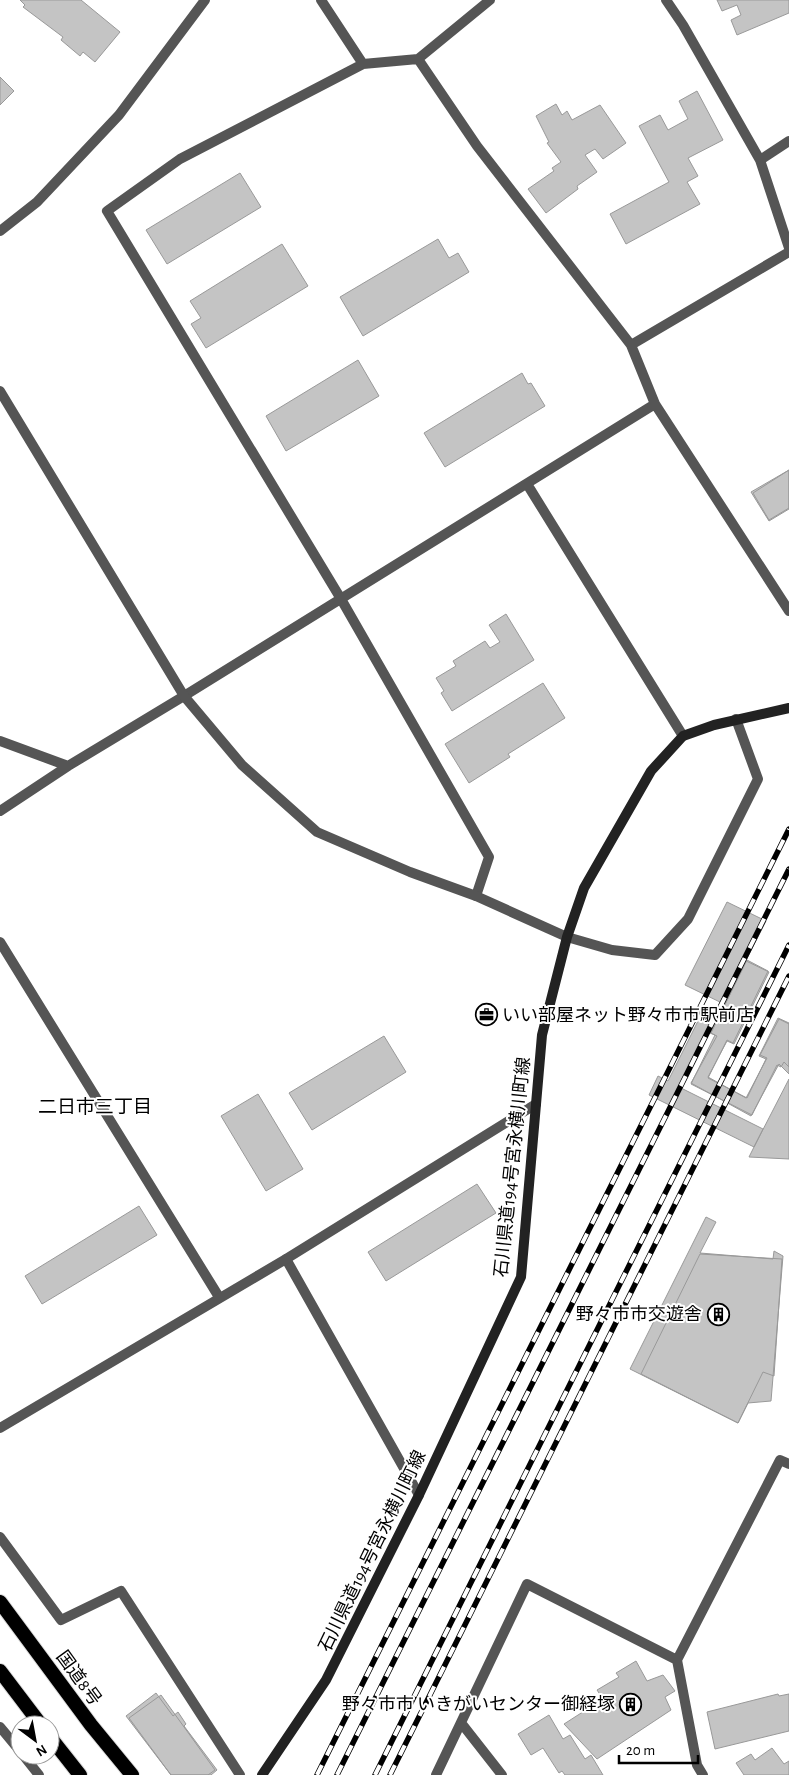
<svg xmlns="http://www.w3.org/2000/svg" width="789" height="1775" font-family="'Alegreya Sans','Noto Sans JP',sans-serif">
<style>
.building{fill:#c4c4c4;stroke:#999}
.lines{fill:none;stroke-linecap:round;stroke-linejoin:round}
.trunk-casing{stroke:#dbdbdb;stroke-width:16}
.service{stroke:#555;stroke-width:10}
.minor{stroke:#555;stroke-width:10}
.tertiary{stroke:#555;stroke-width:10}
.secondary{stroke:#222;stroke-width:10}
.trunk{stroke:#000;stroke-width:14}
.rail-casing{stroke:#000;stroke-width:5.5}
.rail{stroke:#fff;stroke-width:4;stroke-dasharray:11;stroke-linecap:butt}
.labels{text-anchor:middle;stroke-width:4;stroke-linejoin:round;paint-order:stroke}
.poi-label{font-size:18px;fill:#000;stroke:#fff;text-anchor:end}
.street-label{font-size:18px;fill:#000;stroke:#fff}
.neighbourhood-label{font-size:19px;fill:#000;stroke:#fff}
</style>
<rect width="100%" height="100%" fill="#fff"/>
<path class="building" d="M20 0H81L120 32 95 62 83 52 80 56 61 40 63 37 23 7 25 5Z
M717 0H789V13L737 35 731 20 741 15 737 5 722 11Z
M0 77 14 91 0 105Z
M697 91 723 140 688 158 698 176 687 182 700 204 626 244 610 214 669 182 639 126 660 115 668 130 688 119 679 101Z
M556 104 562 115 567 111 572 120 600 105 626 143 603 159 595 149 585 155 597 172 577 186 578 189 546 213 528 189 554 171 552 168 561 162 547 143 549 142 536 116Z
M240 173 261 207 167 264 146 230Z
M438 239 449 258 458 253 469 272 363 336 340 297Z
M282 244 308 286 206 348 191 324 201 318 190 301Z
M358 360 379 396 286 451 266 416Z
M522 373 528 384 531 383 545 406 445 467 424 433Z
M789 470V508L769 520 753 493Z
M789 470V509L769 521 751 492Z
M506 614 534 660 452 711 441 693 444 691 436 678 456 666 453 661 485 641 490 648 500 642 489 625Z
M543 683 565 718 508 754 510 757 469 783 445 744Z
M727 902 766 921 724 1004 685 985Z
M742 959 769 972 734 1044 727 1041 708 1077 746 1098 767 1058 760 1055 779 1019 789 1024V1074L779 1064 751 1116 691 1083 717 1036 710 1033 730 994 725 992Z
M747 960 768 971 733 1043 727 1040 708 1078 747 1098 766 1059 759 1056 778 1018 789 1023V1067L784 1062 781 1067 777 1065 752 1115 691 1084 715 1035 711 1033Z
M699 1019 712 1026 681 1088 763 1129 754 1147 649 1095 658 1076 668 1081Z
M384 1036 406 1072 312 1130 289 1093Z
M789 1079V1159L749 1157 754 1147Z
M258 1094 303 1169 266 1191 221 1116Z
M477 1184 496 1213 386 1281 368 1252Z
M139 1206 157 1235 42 1304 25 1276Z
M706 1217 716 1222 700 1253 773 1259 774 1251 783 1256 771 1401 748 1403 738 1423 630 1369Z
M700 1254 782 1259 774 1376 763 1372 738 1423 641 1374Z
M636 1661 647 1681 663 1675 675 1691 665 1697 671 1710 597 1759 564 1724 603 1699 597 1690 619 1677 616 1673Z
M156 1693 173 1716 178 1712 186 1724 184 1726 217 1770 211 1775H171L126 1716Z
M778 1694 779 1696 789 1694V1731L715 1749 707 1712Z
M161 1695 215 1770 208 1775H171L129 1718Z
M549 1715 563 1739 570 1735 585 1759 591 1755 603 1775H565L562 1771 559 1773 543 1748 531 1755 518 1734Z
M772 1748 784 1764 789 1761V1775H744L736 1763 751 1754 755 1760Z"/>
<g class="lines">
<defs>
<path id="trunk" d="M0 1602 91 1725 132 1775
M0 1671 41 1725
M50 1737 80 1775"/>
</defs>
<use href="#trunk" class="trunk-casing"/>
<path class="service" d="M567 937 612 950 655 955 688 919 758 779 736 719"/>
<path class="minor" d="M321 0 363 64
M666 0 683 25 760 160 789 248
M418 59 477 146 631 345
M760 160 789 141
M789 252 631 345 655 404 789 611
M527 484 683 736
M0 741 68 766 0 811
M68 766 184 696 655 404
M476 896 489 857 341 599 107 211 180 159 363 64 418 59 490 0
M0 942 219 1297
M286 1259 419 1495
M0 1537 61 1620 121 1591 240 1775
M462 1724 502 1775
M0 1727 20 1751
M23 1755 39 1775
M436 1775 527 1584 677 1660
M703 1775 697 1765 677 1660 780 1460 789 1464"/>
<path class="tertiary" d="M0 231 37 202 119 115 205 0
M0 391 184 696 242 765 317 832 410 872 476 896 567 937
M0 1428 286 1259 536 1104"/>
<path class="secondary" d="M262 1775 326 1680 419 1495 521 1277 542 1035 567 937 584 888 651 771 683 736 714 725 789 708"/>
<use href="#trunk" class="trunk"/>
<defs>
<path id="rail" d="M317 1775 789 829
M337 1775 789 869
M375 1775 789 945
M390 1775 789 976"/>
</defs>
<use href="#rail" class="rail-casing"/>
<use href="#rail" class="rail"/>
</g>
<defs>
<symbol id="office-ring" viewBox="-11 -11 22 22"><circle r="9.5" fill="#fff" stroke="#000" stroke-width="1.5"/><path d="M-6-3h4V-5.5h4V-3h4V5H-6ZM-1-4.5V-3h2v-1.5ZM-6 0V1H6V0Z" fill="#000"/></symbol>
<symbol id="building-ring" viewBox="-11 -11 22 22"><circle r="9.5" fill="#fff" stroke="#000" stroke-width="1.5"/><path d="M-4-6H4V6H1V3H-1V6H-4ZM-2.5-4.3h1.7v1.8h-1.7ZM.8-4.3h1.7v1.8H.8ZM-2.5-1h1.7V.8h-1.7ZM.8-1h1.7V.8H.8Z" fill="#000"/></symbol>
</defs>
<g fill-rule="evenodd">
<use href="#office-ring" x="474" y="1002" width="25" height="25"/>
<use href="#building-ring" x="706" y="1302" width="25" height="25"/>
<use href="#building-ring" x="618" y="1692" width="25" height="25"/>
</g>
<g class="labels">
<g class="poi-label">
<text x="502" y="1021" text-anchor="start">いい部屋ネット野々市市駅前店</text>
<text x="702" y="1320">野々市市交遊舎</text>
<text x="615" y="1710">野々市市 いきがいセンター御経塚</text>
</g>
<g class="street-label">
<text transform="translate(512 1167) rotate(-84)" y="6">石川県道194号宮永横川町線</text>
<text transform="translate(372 1551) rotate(-64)" y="6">石川県道194号宮永横川町線</text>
<text transform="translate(79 1678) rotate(54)" y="6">国道8号</text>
</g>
<g class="neighbourhood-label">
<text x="95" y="1113">二日市三丁目</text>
</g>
</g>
<g transform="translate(35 1740) rotate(148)"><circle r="24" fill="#ffffff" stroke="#999999"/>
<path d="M0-4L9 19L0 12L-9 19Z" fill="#000000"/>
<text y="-8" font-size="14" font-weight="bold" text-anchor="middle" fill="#000000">N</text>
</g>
<path d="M619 1755v8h79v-8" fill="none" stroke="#000000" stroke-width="2.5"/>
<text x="626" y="1755" font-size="15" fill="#000000" stroke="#ffffff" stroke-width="4" paint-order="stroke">20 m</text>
</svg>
